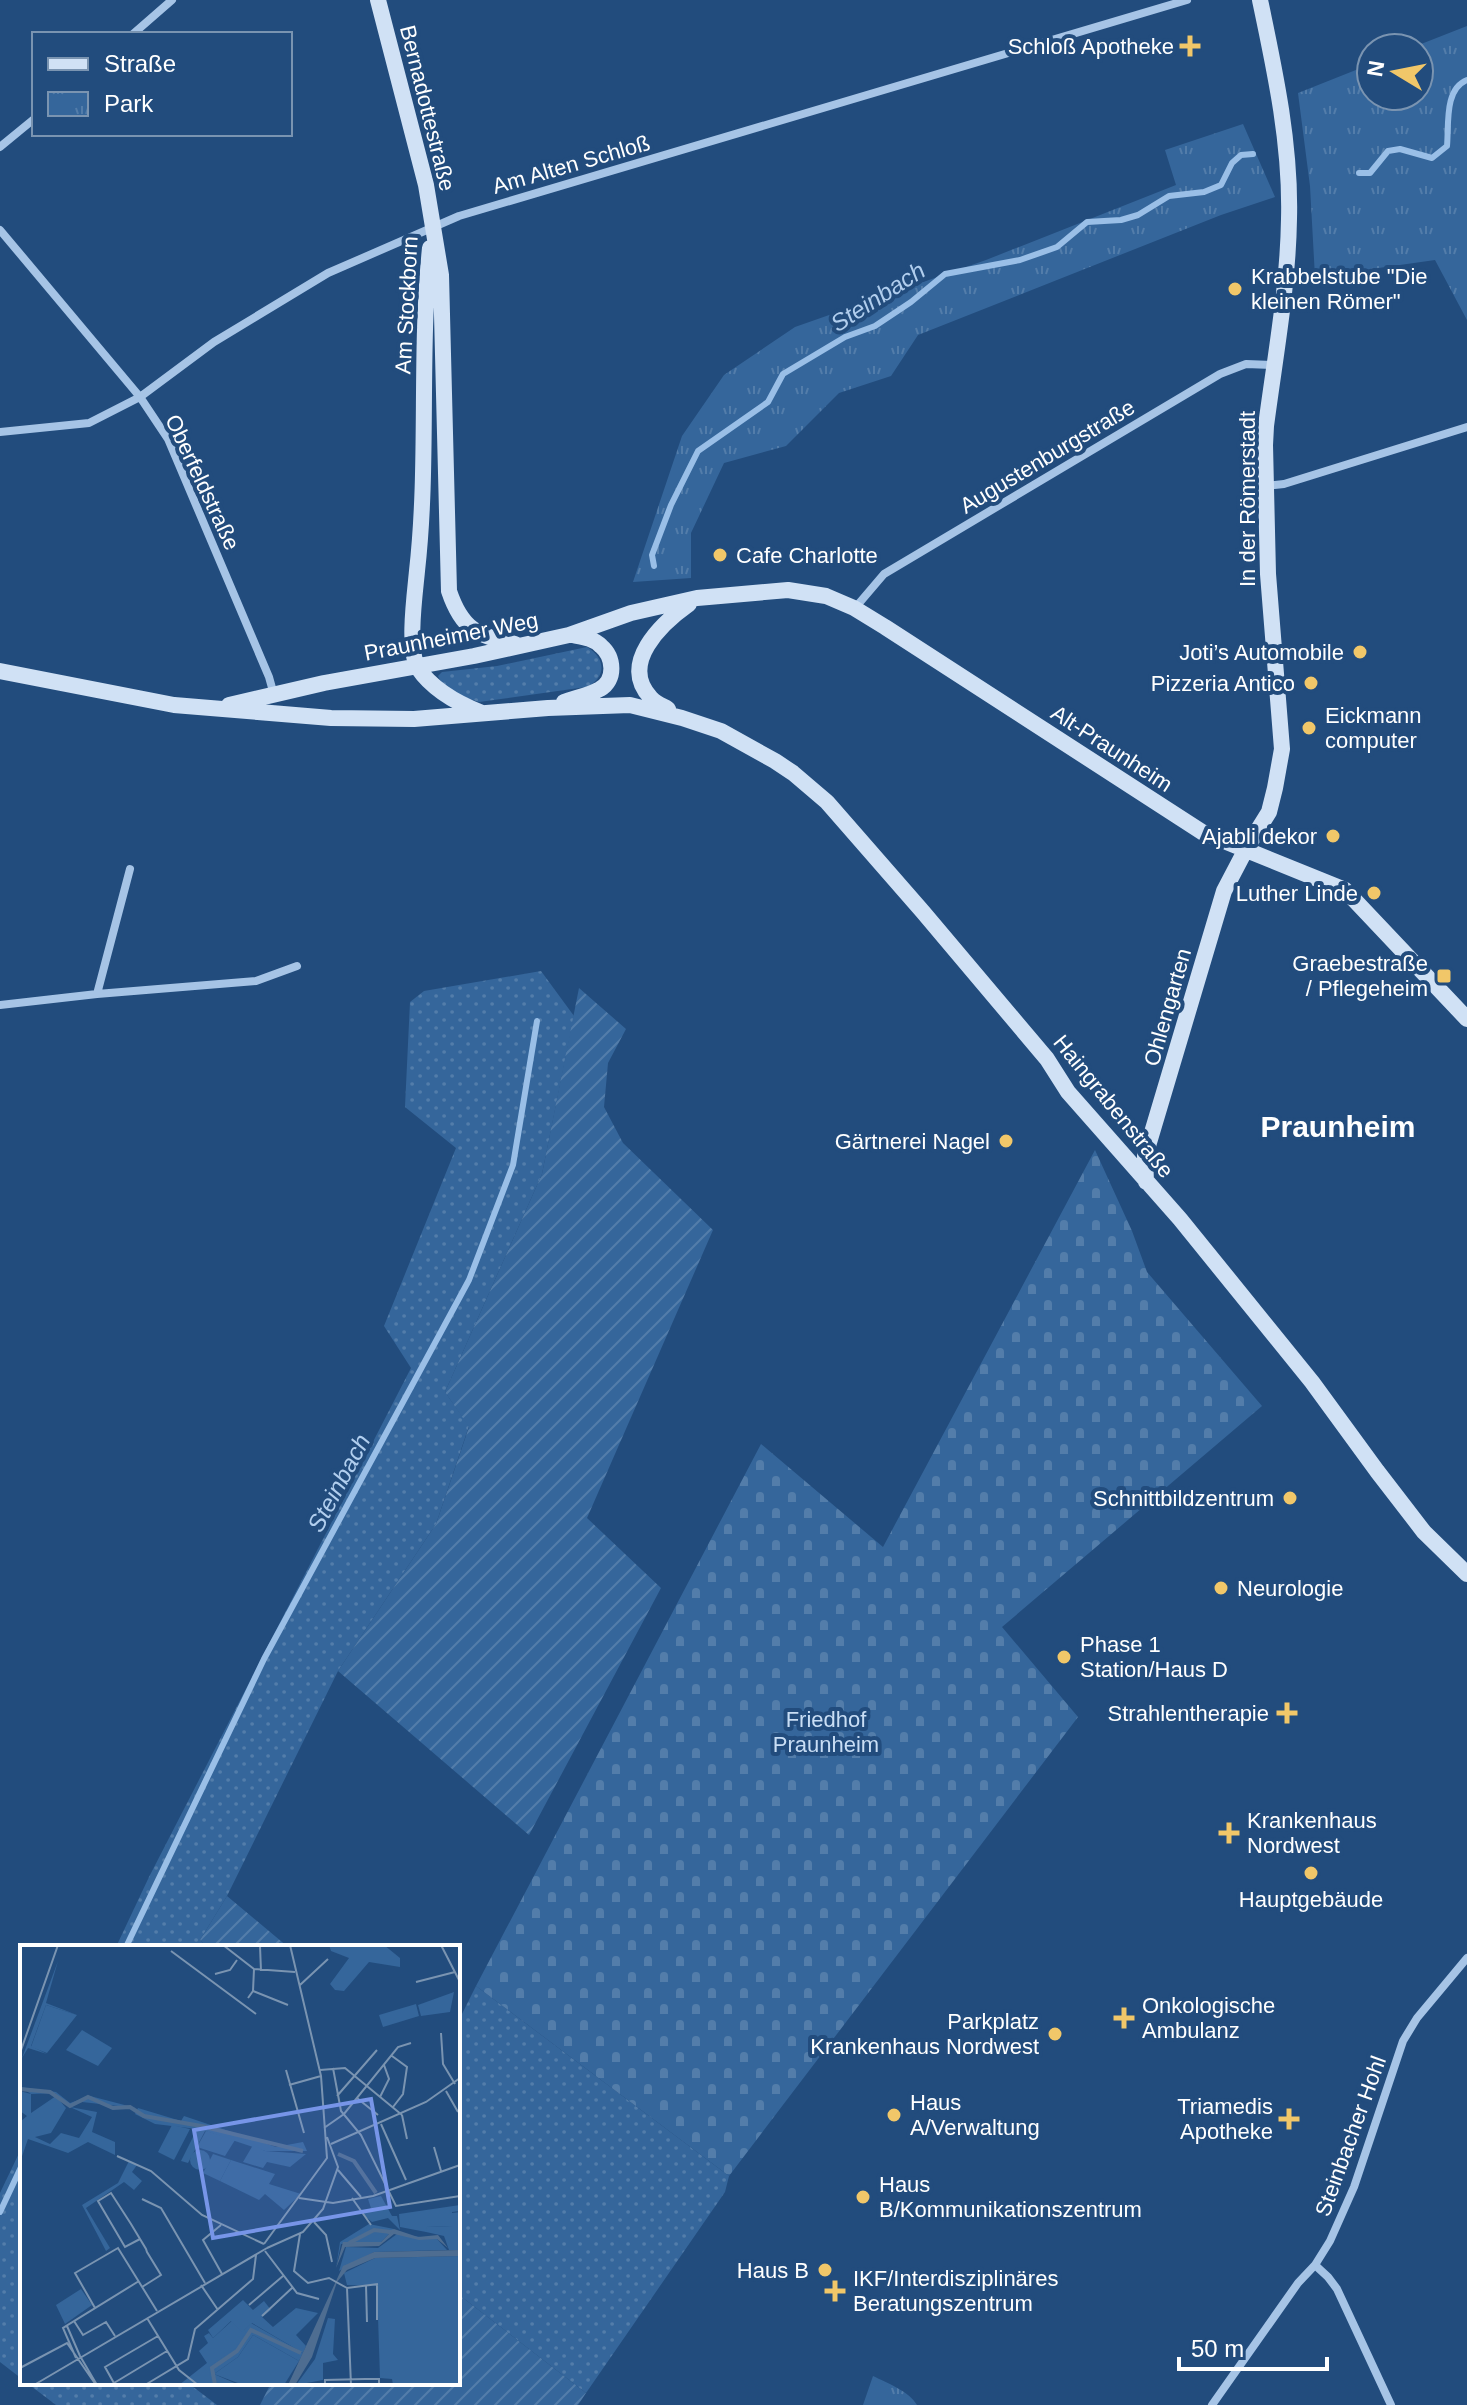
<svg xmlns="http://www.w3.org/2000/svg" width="1467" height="2405" font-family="Helvetica,sans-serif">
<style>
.grass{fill:url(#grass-dots)}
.cemetery{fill:url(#cemetery-stones)}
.park{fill:url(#park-tufts)}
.garden{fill:url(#garden-furrows)}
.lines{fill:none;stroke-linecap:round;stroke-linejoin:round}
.stream{stroke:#9abfe7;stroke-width:6}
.street{stroke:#a6c4e6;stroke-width:8}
.secondary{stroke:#d0e1f5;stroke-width:16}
.poi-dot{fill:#f1c769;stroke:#224c7d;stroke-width:3}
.labels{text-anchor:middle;stroke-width:8;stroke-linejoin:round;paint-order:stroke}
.poi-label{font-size:22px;fill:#fff;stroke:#224c7d;text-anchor:end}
.street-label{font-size:22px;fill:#fff;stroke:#224c7d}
.park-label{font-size:22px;fill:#c9def5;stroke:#224c7d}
.water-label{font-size:24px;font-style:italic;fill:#b1ceee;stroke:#224c7d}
.district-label{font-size:30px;font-weight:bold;fill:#fff;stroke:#224c7d}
.inset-river{fill:none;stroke:#4e6d91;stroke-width:4}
.inset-road{fill:none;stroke:#7a94b1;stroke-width:2}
.view{fill:#7795e8;fill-opacity:0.15;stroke:#7795e8;stroke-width:4}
.inset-edge{fill:none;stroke:#fff;stroke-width:4}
</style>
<defs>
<pattern id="grass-dots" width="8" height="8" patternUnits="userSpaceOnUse" patternTransform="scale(2)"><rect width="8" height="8" fill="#35669b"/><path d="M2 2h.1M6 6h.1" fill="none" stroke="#537daa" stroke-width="1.8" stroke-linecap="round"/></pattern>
<pattern id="cemetery-stones" width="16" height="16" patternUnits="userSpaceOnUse" patternTransform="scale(2)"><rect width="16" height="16" fill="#35669b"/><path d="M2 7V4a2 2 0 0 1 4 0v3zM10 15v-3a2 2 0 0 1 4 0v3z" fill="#537daa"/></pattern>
<pattern id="park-tufts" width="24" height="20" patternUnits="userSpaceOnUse" patternTransform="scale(2)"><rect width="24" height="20" fill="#35669b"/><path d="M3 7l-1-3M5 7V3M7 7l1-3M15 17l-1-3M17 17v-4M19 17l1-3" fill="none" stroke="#537daa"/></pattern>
<pattern id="garden-furrows" width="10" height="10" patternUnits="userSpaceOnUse" patternTransform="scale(2)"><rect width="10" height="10" fill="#35669b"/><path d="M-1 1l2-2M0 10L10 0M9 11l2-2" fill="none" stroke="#537daa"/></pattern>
</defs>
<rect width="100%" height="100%" fill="#224c7d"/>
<path class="grass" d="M587 647C606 658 607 678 586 687L479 702 461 696 441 682 438 676 442 672 497 666Z
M541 971 574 1016 542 1174 445 1392 469 1426 436 1524 338 1671 227 1896 200 1940 207 1947H116L149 1877 411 1368 384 1326 456 1148 405 1107 410 1002 424 991Z
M476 1986 729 2176 725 2192 586 2393 458 2294V2022Z
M22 2147V2379L0 2362V2193Z
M27 2383H188L217 2405H56Z"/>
<path class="cemetery" d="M1095 1150 1132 1231 1147 1272 1262 1406 1002 1627 1078 1717 729 2176 476 1986 761 1444 883 1547Z"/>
<path class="park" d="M1467 26V320L1435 260 1315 277 1310 186 1298 93 1371 64V96H1419V48H1411Z
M1243 124 1275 197 1221 215 918 335 891 376 839 393 786 446 724 463 691 533V578L633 582 682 436 724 375 795 327 986 260 1176 185 1165 150Z
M873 2376C887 2383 909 2391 917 2405H863Z"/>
<path class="garden" d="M579 988 626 1029 608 1063 604 1107 623 1143 713 1230 587 1518 661 1588 529 1835 338 1671 436 1524 469 1427 445 1392 542 1174Z
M227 1896 288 1947H207L200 1940Z
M458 2294 586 2393 578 2405H260L271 2383H458Z"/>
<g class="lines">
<path class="stream" d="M1359 173H1370L1388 151 1400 149 1432 158 1447 146C1449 125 1444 89 1467 80
M654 566 652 555 671 505 698 451 768 402 783 374 845 337 875 326 911 302 945 274 1020 260 1057 247 1087 222 1121 220 1138 215 1169 196 1204 192 1221 185 1232 163 1241 155 1253 154
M126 1947 264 1659 469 1280 513 1165 537 1021
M0 2212 22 2165"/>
<path class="street" d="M133 34 172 0
M0 147 34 119
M0 230 140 397 168 439 269 677 274 695
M0 432 89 423 140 397 214 342 328 273 459 216 1187 0
M1266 486 1284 484 1467 427
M855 608 884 574 1220 374 1246 364 1274 365
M97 994 130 869
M0 1005 97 994 256 981 297 966
M1315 2265 1328 2277 1337 2289 1391 2405
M1212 2405 1298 2283 1315 2265 1330 2241 1354 2187 1403 2041 1417 2018 1467 1958"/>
<path class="secondary" d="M378 0 426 185 441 275 449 591C462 630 477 635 515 644
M430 248C419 355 429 464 417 571 415 593 407 649 418 668 432 689 459 704 482 713
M0 671 174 705 331 718 414 719 548 708 630 705 682 718 721 731 775 761 793 773 827 802 923 912 1047 1059 1068 1092 1180 1219 1312 1382 1377 1471 1424 1532 1467 1574
M564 702C575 698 590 695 600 689 616 680 614 657 601 646 593 638 583 637 572 635
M229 705 324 683 474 656 569 635 631 613 697 598 788 590 826 596 854 608 885 627 1202 832 1345 890 1467 1019
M668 709C663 706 655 703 651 698 618 664 662 623 689 604
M1146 1182 1145 1156 1224 891 1246 849 1269 812 1275 788 1282 749 1268 574 1265 445 1266 426C1275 357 1288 288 1289 219 1291 145 1275 71 1260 0"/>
</g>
<g class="poi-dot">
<path d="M1186 34h8v8h8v8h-8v8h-8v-8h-8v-8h8z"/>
<circle cx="1235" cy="289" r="8"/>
<circle cx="720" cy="555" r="8"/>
<circle cx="1360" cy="652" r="8"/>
<circle cx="1311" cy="683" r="8"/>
<circle cx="1309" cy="728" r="8"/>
<circle cx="1333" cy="836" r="8"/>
<circle cx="1374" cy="893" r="8"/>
<rect x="1436" y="968" width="16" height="16" rx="4"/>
<circle cx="1006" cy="1141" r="8"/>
<circle cx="1290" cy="1498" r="8"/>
<circle cx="1221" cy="1588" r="8"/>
<circle cx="1064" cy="1657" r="8"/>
<path d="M1283 1701h8v8h8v8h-8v8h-8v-8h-8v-8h8z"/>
<path d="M1225 1821h8v8h8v8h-8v8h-8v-8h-8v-8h8z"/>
<circle cx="1311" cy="1873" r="8"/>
<path d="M1120 2006h8v8h8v8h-8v8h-8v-8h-8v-8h8z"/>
<circle cx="1055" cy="2034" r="8"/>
<circle cx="894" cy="2115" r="8"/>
<path d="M1285 2107h8v8h8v8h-8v8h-8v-8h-8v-8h8z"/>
<circle cx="863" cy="2197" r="8"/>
<circle cx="825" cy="2270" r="8"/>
<path d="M831 2279h8v8h8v8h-8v8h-8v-8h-8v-8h8z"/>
</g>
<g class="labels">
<g class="poi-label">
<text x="1174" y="54">Schloß Apotheke</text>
<text x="1251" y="284" text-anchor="start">Krabbelstube "Die<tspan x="1251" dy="25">kleinen Römer"</tspan></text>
<text x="736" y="563" text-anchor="start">Cafe Charlotte</text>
<text x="1344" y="660">Joti’s Automobile</text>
<text x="1295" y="691">Pizzeria Antico</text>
<text x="1325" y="723" text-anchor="start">Eickmann<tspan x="1325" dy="25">computer</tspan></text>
<text x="1317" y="844">Ajabli dekor</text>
<text x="1358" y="901">Luther Linde</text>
<text x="1428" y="971">Graebestraße<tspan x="1428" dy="25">/ Pflegeheim</tspan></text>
<text x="990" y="1149">Gärtnerei Nagel</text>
<text x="1274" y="1506">Schnittbildzentrum</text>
<text x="1237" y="1596" text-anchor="start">Neurologie</text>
<text x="1080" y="1652" text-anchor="start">Phase 1<tspan x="1080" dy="25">Station/Haus D</tspan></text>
<text x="1269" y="1721">Strahlentherapie</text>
<text x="1247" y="1828" text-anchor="start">Krankenhaus<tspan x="1247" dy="25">Nordwest</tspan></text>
<text x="1311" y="1907" text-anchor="middle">Hauptgebäude</text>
<text x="1142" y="2013" text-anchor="start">Onkologische<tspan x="1142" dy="25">Ambulanz</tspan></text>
<text x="1039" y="2029">Parkplatz<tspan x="1039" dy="25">Krankenhaus Nordwest</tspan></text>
<text x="910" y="2110" text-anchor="start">Haus<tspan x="910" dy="25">A/Verwaltung</tspan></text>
<text x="1273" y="2114">Triamedis<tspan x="1273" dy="25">Apotheke</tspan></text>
<text x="879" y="2192" text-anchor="start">Haus<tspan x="879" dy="25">B/Kommunikationszentrum</tspan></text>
<text x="809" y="2278">Haus B</text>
<text x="853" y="2286" text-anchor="start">IKF/Interdisziplinäres<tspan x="853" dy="25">Beratungszentrum</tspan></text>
</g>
<g class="street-label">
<text transform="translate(428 108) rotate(76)" y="8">Bernadottestraße</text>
<text transform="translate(571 164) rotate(-16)" y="8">Am Alten Schloß</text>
<text transform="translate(406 305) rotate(-87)" y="8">Am Stockborn</text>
<text transform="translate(1047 456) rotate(-31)" y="8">Augustenburgstraße</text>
<text transform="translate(203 482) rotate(65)" y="8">Oberfeldstraße</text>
<text transform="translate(1247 499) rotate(-90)" y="8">In der Römerstadt</text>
<text transform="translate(451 636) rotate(-11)" y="8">Praunheimer Weg</text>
<text transform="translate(1112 748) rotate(33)" y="8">Alt-Praunheim</text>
<text transform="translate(1167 1007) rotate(-74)" y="8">Ohlengarten</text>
<text transform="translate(1114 1106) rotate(51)" y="8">Haingrabenstraße</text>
<text transform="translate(1350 2136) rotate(-70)" y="8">Steinbacher Hohl</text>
</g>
<g class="park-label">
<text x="826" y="1727">Friedhof<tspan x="826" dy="25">Praunheim</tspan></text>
</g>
<g class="water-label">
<text transform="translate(878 297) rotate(-33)" y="8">Steinbach</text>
<text transform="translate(339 1483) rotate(-62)" y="8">Steinbach</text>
</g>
<g class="district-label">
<text x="1338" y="1137">Praunheim</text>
</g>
</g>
<g transform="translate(20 1945)">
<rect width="440" height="440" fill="#224c7d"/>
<path d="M38 16 26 58 57 70 26 60 11 101 27 109 8 103 2 113ZM0 146 11 149V168L36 151 46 163 31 188 15 192 30 199 41 188 59 193 72 172 50 162 77 167 72 187 95 197V210L68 197 48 208 8 194 0 217V177L7 171 0 166ZM118 163 161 176 164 171 256 202 283 197 287 206H245L185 186 168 218 161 216 177 184 135 179 115 169ZM193 209 211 215 200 236 183 228ZM109 216 117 220 112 227 122 236 114 245 104 237 66 263 90 303 86 306 62 260 98 238ZM440 267V305H429L424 291 406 287V282L432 281V268ZM377 289 417 294 427 305 354 307 319 326 326 302 358 303ZM61 344 72 360 45 379 36 360ZM308 373 315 374 313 409 318 415 303 418V435L276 440 295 414ZM231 378 283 408 279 416 233 390 218 412 194 429 219 440H181L179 426Z" fill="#35669b"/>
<path d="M0 142 36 147 50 158 70 151 116 163 62 157 48 161 35 148 11 149ZM349 279 374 284 361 297 321 299 316 323 320 297Z" fill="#35669b"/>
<path d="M211 215 255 229 249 239 281 249 264 265 245 249 239 255 200 236Z" fill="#35669b"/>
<path d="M309 0H364L380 13V22L349 17 324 46 315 45 310 39 329 13 311 6ZM434 47 430 67 401 71 398 60ZM396 59 399 71 363 82 359 70ZM361 251 372 271H377L380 285 368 273 352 277 342 269 351 263 348 254ZM440 311V440H373L372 434 360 433 357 341 327 340 324 328 355 313ZM214 374 226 387 216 403 189 422 191 440H159L187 418 179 406 188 398 184 391 189 388 193 393Z" fill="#35669b"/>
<path d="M26 60 57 70 27 108 11 102ZM152 180 170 184 154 215 138 207ZM186 186 215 195 205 211 177 202ZM233 200 245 206 286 209 270 222 247 217 243 223 223 217ZM170 215a10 10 0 1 1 20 0a10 10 0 1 1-20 0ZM440 260V266L432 267V281L407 282 406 287 380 282 379 269ZM223 355 233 365 244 356 251 365 242 372 253 382 276 363 298 368 276 390 286 401 283 408 232 378 222 387 211 376 193 393 188 385ZM233 390 279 416 264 440H223L194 429 218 412Z" fill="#35669b"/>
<path d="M62 85 92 103 78 121 46 105Z" fill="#35669b"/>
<path d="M374 284 398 292 418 290 428 303 417 294 399 295 374 289 359 301 325 302 316 323 323 297H361L369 289 365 287ZM440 305V311L355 313 327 325 317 337 292 412 275 440H268L323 321 354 307Z" fill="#4e6d91"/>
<path class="inset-river" d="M0 144 30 147 50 161 68 152 93 163 110 162 124 171 187 182M189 183 283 206M318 209 334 216 356 248M329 298 354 285 371 287M195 440 192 423 217 406 231 385 281 408"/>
<path class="inset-road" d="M203 0 234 24 275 27M421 0 440 37M240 1 241 26M151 6 236 69M195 29 210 25 217 15M396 37 435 27M280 40 308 14M233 46 268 60M228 53 233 46 234 24M440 65V91M421 88 423 119 435 139M0 108 38 0M372 111 387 122 383 149 373 162M313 123 321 166 341 190 376 261 440 251M266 125 284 188M300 125 325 123 382 170M269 140 301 131M426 146 438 167M317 151 357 105M360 152 369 134 364 120M337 153 358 170M382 170 387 194M361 179 386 235M304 183 324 169 378 102 391 98M311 199 406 157 440 133M414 202 421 226M97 211 131 226 182 270 244 299M318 225 341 252M279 253 313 258 353 251 440 220M332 253 351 280M122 254 141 263 185 338M294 277 306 290 312 317M201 280 183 295 202 329M280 289 274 326 288 338 309 333 327 343 331 440M120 294 105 302 78 256 91 248 111 279 126 304 127 307 141 330 122 342M244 299 307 213 301 131 270 0M247 303 283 287 303 264 318 222 307 192M245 306 277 348 299 354M357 339V375M181 340 198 365M346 340 347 377M327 343 358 339M229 360 263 331M75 363 55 328 98 303 137 366M242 371 272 343M127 373 159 425 178 440M54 376 63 390 86 377 95 391M47 381 60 411M60 411 77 440M56 413 43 383 119 336M0 423 47 398 76 440M94 438 147 406M14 440 247 303M95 440 85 422 138 391M125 440 168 414 175 384 233 334 236 310M305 440V435L345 434H359V440"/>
<path class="view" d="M351 154 370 262 193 293 174 185Z"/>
<rect width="440" height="440" class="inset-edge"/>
</g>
<rect x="32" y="32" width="260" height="104" fill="#224c7d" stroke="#7a94b1" stroke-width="2"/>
<rect x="48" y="58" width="40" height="12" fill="#d0e1f5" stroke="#7a94b1" stroke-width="2"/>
<text x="104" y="72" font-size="24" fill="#ffffff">Straße</text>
<rect x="48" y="92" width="40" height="24" fill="url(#park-tufts)" stroke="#7a94b1" stroke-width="2"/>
<text x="104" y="112" font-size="24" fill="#ffffff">Park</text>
<g transform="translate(1395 72) rotate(280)"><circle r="38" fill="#224c7d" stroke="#7a94b1" stroke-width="2"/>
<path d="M0-6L14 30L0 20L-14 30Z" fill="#f1c769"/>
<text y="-12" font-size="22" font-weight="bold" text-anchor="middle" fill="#ffffff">N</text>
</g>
<path d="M1179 2357v12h148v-12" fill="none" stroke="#ffffff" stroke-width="4"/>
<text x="1191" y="2357" font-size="24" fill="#ffffff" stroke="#224c7d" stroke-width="6" paint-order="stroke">50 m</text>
</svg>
